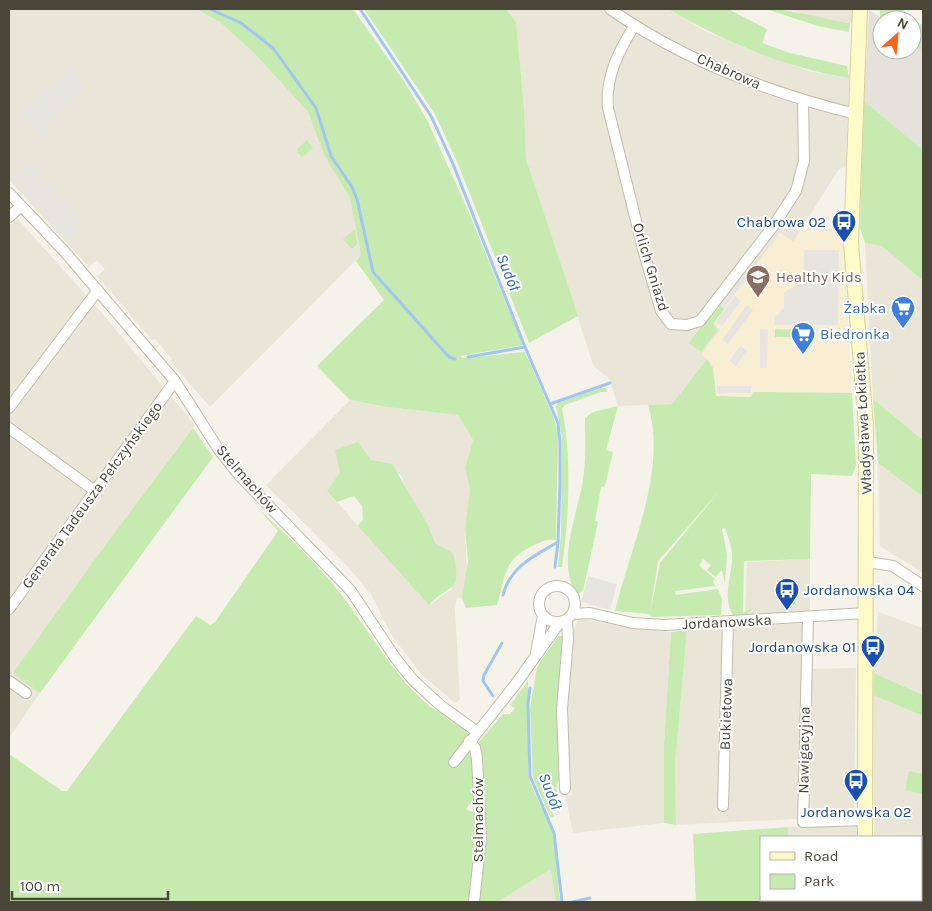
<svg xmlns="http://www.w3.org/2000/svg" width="932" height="911" font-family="Karla,sans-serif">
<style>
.residential{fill:#e9e6d7;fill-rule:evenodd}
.commercial{fill:#f7eed3}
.industrial{fill:#e4e2da}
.green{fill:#c6eab0;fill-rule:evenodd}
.parking{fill:#e6e5e0}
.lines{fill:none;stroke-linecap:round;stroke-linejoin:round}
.stream{stroke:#a3c5f3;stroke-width:3}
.street-casing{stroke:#c1bdab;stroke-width:12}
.secondary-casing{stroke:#d7d197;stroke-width:16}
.street{stroke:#fff;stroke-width:10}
.secondary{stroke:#fffbc9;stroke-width:14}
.labels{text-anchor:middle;stroke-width:4;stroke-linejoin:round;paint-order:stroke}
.street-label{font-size:15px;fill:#494537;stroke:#fff}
.transit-label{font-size:15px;fill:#164399;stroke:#fff;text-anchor:end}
.education-label{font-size:15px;fill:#785e54;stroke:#fff;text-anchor:start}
.shop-label{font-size:15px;fill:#366cbe;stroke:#fff;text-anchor:end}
.water-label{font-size:16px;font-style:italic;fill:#2b65ba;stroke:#fff}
</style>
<rect width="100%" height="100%" fill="#f5f3e9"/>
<path class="residential" d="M9 9H196L220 22 253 52 308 112 324 155 350 198 361 255 210 407 170 361 172 359 155 339 152 340 97 276 105 269 97 260 89 267 9 180Z
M506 9H668L705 31 743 47 809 71 849 78 846 167 839 169 793 242 780 233 725 308 714 322 720 330 702 354 707 359 672 404 618 406 609 378 594 367 526 159 524 108 516 22Z
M787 9H852L853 23 821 19Z
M9 209 101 312 195 425 98 555 14 673 40 693 9 738Z
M865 243 882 246 923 281V440L873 399Z
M350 400 387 407 458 415 473 440 465 468 470 490 465 528 467 572 462 598H457L455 609 460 700 455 703 422 675 392 636 371 594 348 567 266 485ZM340 472 400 474 409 494 428 525 452 589 429 605 327 491Z
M878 463 923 497V573L880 546Z
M810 559V612L745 614 747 562Z
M878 612 923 628V683L921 694 874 673Z
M578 619 671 632 664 744V823L573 833 565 795H572L566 714 571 639Z
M806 623 805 669 856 668 854 816 676 825 675 764 687 630Z
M873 695 923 716V902H874V900H921V837H874Z
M858 824V837H788V827Z
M552 868 556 902H497Z
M788 900H858V902H788Z"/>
<path class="commercial" d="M803 227 843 231 852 393 753 392 752 397 715 396 713 368 702 354 720 330 714 323 780 233 793 242Z"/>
<path class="industrial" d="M869 10 884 20H882V50H912V41L923 51V150L864 101Z"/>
<path class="green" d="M196 9H353L404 81 427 120 467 208 523 345 461 356 462 358 525 352 553 416 558 433 556 540C547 538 542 542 534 545 503 560 506 574 497 605L466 608 462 598 468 561 465 528 470 490 465 468 473 440 458 415 387 407 350 400 317 366 384 300 356 261 361 255 350 198 324 155 308 112 253 52 220 22Z
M364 9H506L516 22 524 108 526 159 578 316 529 343 458 164 435 114Z
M668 9H728L767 29 762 43 790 53 847 66 849 78C783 67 725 42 668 9Z
M766 9C794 9 821 19 850 23L849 32 818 26Z
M880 9H902L923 26V51L912 41V20H884L880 17Z
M864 101 923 150V281L882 246 865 243 860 228Z
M307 140 313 148 302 157 296 150Z
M355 229 357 244 352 249 343 239Z
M718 304 724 309 713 324 717 329 716 332 701 352 689 343Z
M775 329 803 330V337H775Z
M707 359 713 368 716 396 751 397 753 392 852 393 856 466 852 476 811 474 810 559 744 561 743 613 752 608 747 615H733C721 597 733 575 732 555 732 547 728 536 725 528L722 529 727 554 725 584 722 570 716 577 707 570 711 565 703 559 699 565 715 579 713 581 715 586 675 591 676 595 718 589 722 599 721 615 651 617 650 614 615 611C630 548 668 470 648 405L672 404ZM721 489 660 563 650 613 658 561Z
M601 388H606L607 392H601L565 405 562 409C572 456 569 519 562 567H558L561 533 562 436 556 406 558 403Z
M873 399 923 440V497L878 463Z
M618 406 606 450 613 452 605 486 601 487 595 521 598 522 583 591 577 594C554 562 581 507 584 472 586 454 585 436 585 418L593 412Z
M193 428 213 457 40 693 13 673 98 555Z
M358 442 371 460 392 464 428 525 435 543 453 553C462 594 452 581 429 605L358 526 363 519 362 506 354 496 337 502 327 491 340 472 335 450Z
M258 508C286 535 316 562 340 593 372 634 395 680 437 712L439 709C446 713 456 716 460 721 476 738 474 772 477 795L466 809 476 814 471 902H9V754L62 791H67L196 616 210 625 215 622 278 531Z
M687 630 675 764 676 825 664 823V744L671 632Z
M558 636H563L557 717 559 780 556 788 559 797 548 801 554 816 551 818 533 778 530 709 537 667Z
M874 673 923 695V716L873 695Z
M528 681V774C532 793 544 807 550 824 557 849 557 877 560 902H556L551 869 497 902H479L477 744 503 714H510L515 708 510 705Z
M909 771 923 774V794L905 790Z
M788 827V837H761V900H788V902H696L693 834Z"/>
<path class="parking" d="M71 68 82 79 79 82 85 88 43 126 50 133 44 139 21 114Z
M29 162 81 220 75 226 78 229 66 240 11 178Z
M804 250H839L838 325H774L775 317 784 308V292L803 282Z
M742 271 748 276 724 308 718 303Z
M735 296 741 301 722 326 716 321Z
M747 305 753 310 728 344 722 340Z
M760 329 768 330 767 368H760Z
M740 346 747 350 736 366 729 361Z
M717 386H751V393H717Z
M588 576 617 584 610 610 581 602Z"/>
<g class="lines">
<path class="stream" d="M210 9 241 23 273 48 316 108 331 156 352 187 357 199 373 272 449 357 455 359
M360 9 431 116 453 164 525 347 558 423 560 442V483L558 542 555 567
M468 357 525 347
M550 404 610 383
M503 595C510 567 534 556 558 542
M530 688 528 704 530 776 554 833 562 902
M493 696 483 681 484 675 502 643
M572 902 590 898"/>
<defs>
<path id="street" d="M610 9C684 61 770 93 856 114
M634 26C619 51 605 77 608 108L644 253 661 311 671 324 687 325 700 321 774 225 796 191 804 161 803 101
M9 193 64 251 175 381 219 450 239 475 351 591 396 659 413 680 440 705 476 731
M9 217 21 206
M9 408 98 290
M9 428 95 491
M867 562 893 566 923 586
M539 604a18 18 0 1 1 36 0a18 18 0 1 1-36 0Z
M9 609 175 381
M572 614 590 613 633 623 665 625 866 613
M808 617 803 822 865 820
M536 653 543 615
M9 681 26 693
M469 741 475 748 477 759 481 838 474 902
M454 762 515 685 560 622
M565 789 562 709 568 639 567 619
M723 806 728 623"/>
<path id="secondary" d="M860 9 851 243 866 427 865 837
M865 902V900"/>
</defs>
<use href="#street" class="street-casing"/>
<use href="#secondary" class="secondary-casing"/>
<use href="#street" class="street"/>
<use href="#secondary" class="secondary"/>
</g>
<defs>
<symbol id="bus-pin" viewBox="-11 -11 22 30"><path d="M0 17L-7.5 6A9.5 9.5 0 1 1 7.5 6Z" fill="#1a4fb4" stroke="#fff"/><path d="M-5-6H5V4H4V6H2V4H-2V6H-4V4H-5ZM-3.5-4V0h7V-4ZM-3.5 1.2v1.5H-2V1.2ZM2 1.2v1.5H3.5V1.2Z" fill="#fff"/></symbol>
<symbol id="school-pin" viewBox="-11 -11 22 30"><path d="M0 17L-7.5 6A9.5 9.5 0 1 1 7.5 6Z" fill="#8d6e63" stroke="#fff"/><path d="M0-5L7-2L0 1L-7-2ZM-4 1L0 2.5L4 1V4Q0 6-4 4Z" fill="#fff"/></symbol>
<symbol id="supermarket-pin" viewBox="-11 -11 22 30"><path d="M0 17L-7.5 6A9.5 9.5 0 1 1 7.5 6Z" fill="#3f7fe0" stroke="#fff"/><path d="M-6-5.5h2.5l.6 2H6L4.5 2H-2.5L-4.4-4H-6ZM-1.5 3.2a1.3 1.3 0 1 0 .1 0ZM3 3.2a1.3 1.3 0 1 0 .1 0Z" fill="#fff"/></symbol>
</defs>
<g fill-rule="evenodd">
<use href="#bus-pin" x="830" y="208" width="28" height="38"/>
<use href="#school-pin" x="744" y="263" width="28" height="38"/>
<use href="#supermarket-pin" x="889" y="294" width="28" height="38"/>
<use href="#supermarket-pin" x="789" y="320" width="28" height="38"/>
<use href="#bus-pin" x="773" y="576" width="28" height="38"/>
<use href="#bus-pin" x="859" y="633" width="28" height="38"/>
<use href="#bus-pin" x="842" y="767" width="28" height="38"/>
</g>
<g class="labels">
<g class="street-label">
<text transform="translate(729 71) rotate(24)" y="5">Chabrowa</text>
<text transform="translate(651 267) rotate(73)" y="5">Orlich Gniazd</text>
<text transform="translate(863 423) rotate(-93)" y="5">Władysława Łokietka</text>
<text transform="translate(247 479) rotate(49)" y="5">Stelmachów</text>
<text transform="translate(92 495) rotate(-54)" y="5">Generała Tadeusza Pełczyńskiego</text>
<text transform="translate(727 622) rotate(-3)" y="5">Jordanowska</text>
<text transform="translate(726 714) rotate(-88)" y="5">Bukietowa</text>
<text transform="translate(804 750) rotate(-89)" y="5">Nawigacyjna</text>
<text transform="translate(478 820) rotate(-90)" y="5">Stelmachów</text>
</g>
<g class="transit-label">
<text x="826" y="227">Chabrowa 02</text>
<text x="804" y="595" text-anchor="start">Jordanowska 04</text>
<text x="856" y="652">Jordanowska 01</text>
<text x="856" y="817" text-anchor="middle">Jordanowska 02</text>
</g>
<g class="education-label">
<text x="776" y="282">Healthy Kids</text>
</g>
<g class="shop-label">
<text x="886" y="313">Żabka</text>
<text x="820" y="339" text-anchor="start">Biedronka</text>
</g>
<g class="water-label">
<text transform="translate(509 272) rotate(68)" y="6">Sudół</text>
<text transform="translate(551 791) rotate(69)" y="6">Sudół</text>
</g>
</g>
<rect width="932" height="911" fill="none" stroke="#494537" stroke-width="20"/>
<rect x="760" y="836" width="162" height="65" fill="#ffffff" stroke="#b6b5af"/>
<rect x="770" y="852" width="25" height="8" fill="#fffbc9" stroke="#b6b5af"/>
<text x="804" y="861" font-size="15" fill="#494537">Road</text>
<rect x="770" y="874" width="25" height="15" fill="#c6eab0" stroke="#b6b5af"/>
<text x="804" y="886" font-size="15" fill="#494537">Park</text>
<g transform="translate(897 35) rotate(27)"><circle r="24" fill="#ffffff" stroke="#b6b5af"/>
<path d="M0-4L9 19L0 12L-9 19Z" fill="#ff6116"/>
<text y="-8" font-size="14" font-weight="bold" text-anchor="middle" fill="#494537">N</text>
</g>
<path d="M12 891v8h156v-8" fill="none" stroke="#494537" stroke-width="2.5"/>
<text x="20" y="891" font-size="15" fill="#494537" stroke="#ffffff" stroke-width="4" paint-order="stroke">100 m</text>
</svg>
